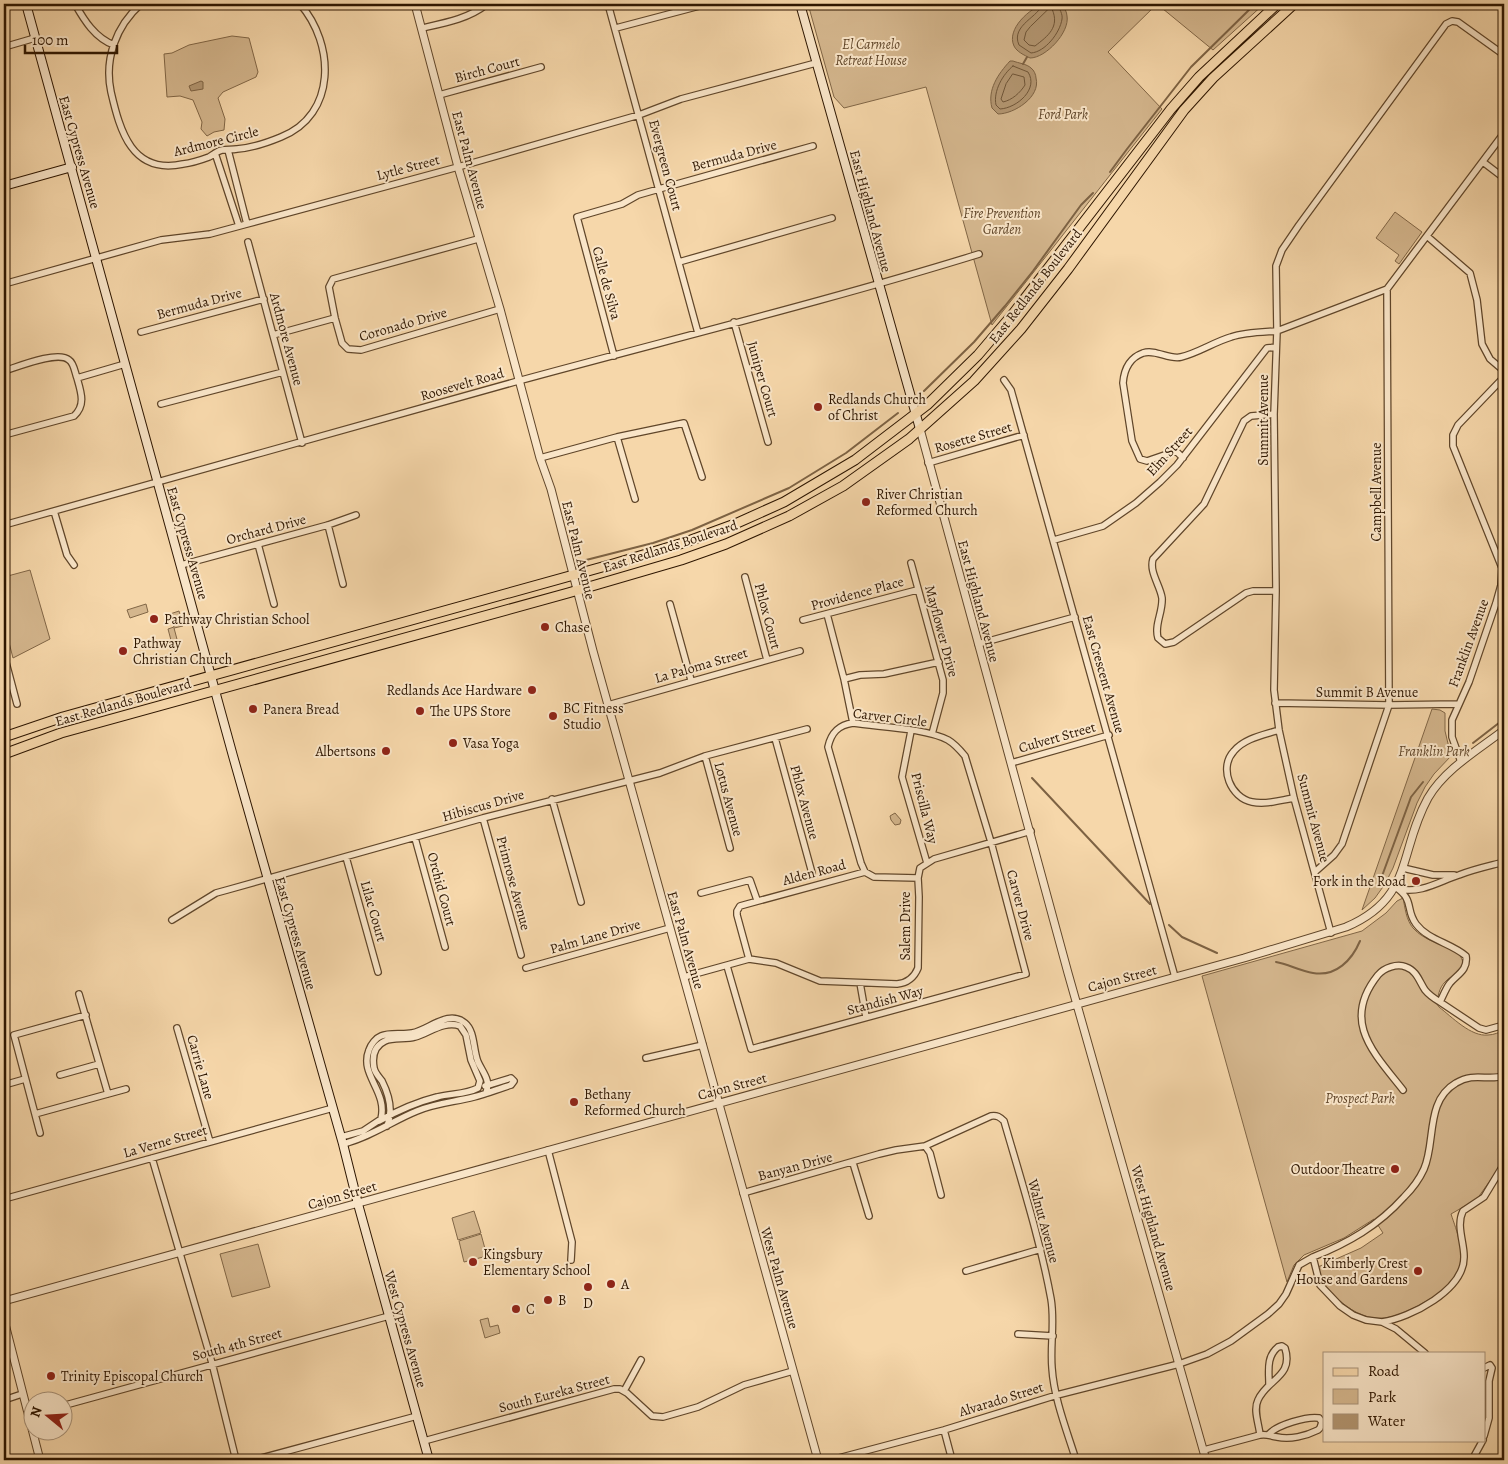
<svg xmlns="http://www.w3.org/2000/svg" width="1508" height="1464" font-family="Alegreya,serif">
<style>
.green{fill:#d4b68d;stroke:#816646}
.water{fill:#b29570;stroke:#7d6243}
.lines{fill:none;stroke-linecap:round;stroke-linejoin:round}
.shore{stroke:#705638;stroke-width:1}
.stream{stroke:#7d6243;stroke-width:2}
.minor-casing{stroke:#60462a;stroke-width:8}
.tertiary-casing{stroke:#60462a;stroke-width:9}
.secondary-casing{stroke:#2e1600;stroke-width:10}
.primary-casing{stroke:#2e1600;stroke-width:11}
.minor{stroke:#f9e5c8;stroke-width:5.5}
.tertiary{stroke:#f9e5c8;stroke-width:7}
.secondary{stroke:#f9e5c8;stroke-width:8}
.primary{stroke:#f6d7aa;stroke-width:9}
.poi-dot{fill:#8f2418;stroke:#f9e5c8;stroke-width:2}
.labels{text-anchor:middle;stroke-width:4;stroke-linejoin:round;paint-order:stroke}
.park-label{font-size:14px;font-style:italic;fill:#60462a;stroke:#f9e5c8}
.street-label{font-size:14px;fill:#2e1600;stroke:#f9e5c8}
.poi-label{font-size:14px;fill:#2e1600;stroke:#f9e5c8;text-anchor:start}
</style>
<rect width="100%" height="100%" fill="#f6d7aa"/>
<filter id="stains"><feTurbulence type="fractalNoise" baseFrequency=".004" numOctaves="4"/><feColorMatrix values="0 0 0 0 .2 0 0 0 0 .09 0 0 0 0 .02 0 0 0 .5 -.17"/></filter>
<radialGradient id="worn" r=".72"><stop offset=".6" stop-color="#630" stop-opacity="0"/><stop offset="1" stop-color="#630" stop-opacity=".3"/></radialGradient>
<path class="green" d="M808 4H1264L1213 50 1157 4 1108 52 1162 109 992 325 926 87 844 108 834 97Z
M232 36 249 38 258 72 256 77 223 92 218 98 225 119 224 130 214 132 207 136 201 129 202 122 193 100 180 96 167 97 164 54 172 53 189 45Z
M1395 212 1422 232 1399 264 1395 261 1399 255 1376 238Z
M30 570 50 639 13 658 4 623V577Z
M146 604 148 612 130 618 127 610Z
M179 611 183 626 174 628 178 643 172 644 168 629 174 627 170 614Z
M1432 709 1440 710 1445 713V731L1451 756 1434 774 1425 787 1417 803 1393 868 1385 884 1375 898 1362 910Z
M895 813 901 820 900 824 895 825 891 820 890 816Z
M1403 898C1405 907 1406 920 1413 928 1424 941 1442 943 1457 953 1461 956 1464 961 1462 966 1460 974 1450 976 1445 982 1439 988 1438 996 1437 1004L1439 1007C1452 1017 1471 1037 1488 1035 1494 1035 1499 1032 1504 1031V1161L1477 1199 1451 1214C1457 1232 1465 1251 1459 1270 1455 1283 1441 1292 1430 1299 1395 1319 1373 1329 1340 1301 1326 1289 1322 1285 1318 1267L1361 1248 1383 1233 1374 1219 1344 1238 1304 1255 1294 1265 1287 1282 1202 976 1362 931 1386 913 1397 901Z
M474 1211 481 1233 458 1240 452 1218Z
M481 1234 487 1256 464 1262 459 1241Z
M258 1244 270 1287 232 1297 220 1254Z
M488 1318 490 1327 498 1325 500 1333 485 1338 480 1320Z"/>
<path class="water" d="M1044 4H1063C1064 8 1067 12 1067 16 1070 32 1046 58 1030 58 1024 55 1017 52 1014 46 1006 29 1030 8 1044 4Z
M1010 61H1013C1018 63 1027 64 1031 68 1034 70 1036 75 1036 78 1041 97 1014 114 998 114L992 108C987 90 998 74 1010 61Z
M201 81 203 82V89L191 91 189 86Z"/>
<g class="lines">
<path class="shore" d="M1042 4C1041 16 1010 25 1019 45L1031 53C1045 52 1060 33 1062 19 1063 14 1059 9 1058 4
M1050 8 1052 9C1060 27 1048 36 1035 46L1029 45 1024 40 1026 32 1030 27Z
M1013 66 1028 72C1039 89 1017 108 1000 109L996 105C993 91 1003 74 1013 66Z
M1013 74 1024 77 1025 85C1020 93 1012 100 1003 102L1001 99 1006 84Z"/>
<path class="stream" d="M1023 64 1027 57
M1110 172 1127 149 1191 67 1255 4
M924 391 974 342 1005 306 1033 271 1081 205 1093 193
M586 560 653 543 692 530 789 488 846 453 898 413
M1473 743 1504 719
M1032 778 1150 904
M1378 887 1411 797 1423 782
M1169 925 1182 937 1217 953
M1276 962C1288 964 1300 971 1313 973 1336 977 1352 960 1360 941"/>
<defs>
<path id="minor" d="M75 4C84 20 95 38 114 45
M141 4C116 26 104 59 111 92 120 131 132 175 183 164 192 163 201 160 209 157 213 155 217 151 222 150 226 149 232 150 237 149 250 148 269 142 281 137 337 115 335 44 300 4
M608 4 698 333
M422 28C445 23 468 19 487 4
M616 28 707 4
M4 47 35 38
M439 95 541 67
M228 150 247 224
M215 153 239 226
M1483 162 1504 178
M1428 237 1470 273 1477 300 1482 344 1490 359 1504 371
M478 239 333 279 329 287 335 318 342 343 348 349 361 350 500 309
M248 242 302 443
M679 262 832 218
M4 284 161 240 210 234 247 224 458 167 639 115 681 99 816 63
M734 322 768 442
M141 332 264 299
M273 335 335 318
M614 356 577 217 622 204 638 195 659 189 813 146
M4 371C17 367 58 350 69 360 74 363 75 373 77 378L125 364
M1004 380 1011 390 1175 977
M161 404 283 372
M1274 414 1251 416 1244 421 1204 504 1153 559C1149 572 1160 585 1162 598 1163 612 1154 625 1158 638L1165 644 1174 642 1246 593 1253 591H1276
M4 435 74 416C86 405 81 392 77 378
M617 437 635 499
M540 458 617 437 684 423 702 477
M1183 458 1176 451 1147 461 1140 459 1132 441 1123 383C1124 370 1129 358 1143 353 1156 349 1169 360 1181 357 1198 353 1214 342 1231 337 1245 332 1262 332 1277 331L1387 289
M928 463 1024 435
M54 511 67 555 74 565
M4 525C176 478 346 428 518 381 672 339 827 301 979 254
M328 525 343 584
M1054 540 1103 526 1136 503 1160 482 1177 465 1267 348 1276 347
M258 544 274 604
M911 563 943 680V693L932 734
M181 565 328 525 356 515
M745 577 767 660
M670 604 691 680
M827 614 844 679 853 723
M803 620 917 590
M978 644 1075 617
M4 655 17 704
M844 679 860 675 884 674 939 662
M1275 703 1389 705 1458 704
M608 705 800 651
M1279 730C1264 735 1245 738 1234 751 1218 768 1231 798 1252 802 1266 805 1281 800 1294 798
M911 731 902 777 927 863
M775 738 812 873
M705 756 730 848
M1461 762 1452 737V720L1469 682 1496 603 1501 585 1502 568 1453 446V435L1458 425 1504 377
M1011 763 1109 735
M552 799 581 902
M483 818 521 955
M415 838 445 947
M346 857 378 972
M1403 868 1433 875H1454
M1316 871 1334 855 1342 844 1389 705 1387 289 1504 133
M1395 887C1415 900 1405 909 1416 924 1428 940 1451 943 1466 956 1468 970 1458 974 1450 983 1446 988 1443 996 1440 1002L1479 1028 1486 1030 1504 1025
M1399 889C1421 894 1440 881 1459 875 1474 869 1489 866 1504 862
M701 893 750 880 757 900
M172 920 216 893 227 890 483 818 660 773 705 756 807 729
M1331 933 1294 798 1279 730 1274 690 1276 591 1274 414 1277 331 1276 266 1282 250 1299 225 1446 24 1452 21 1458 22 1504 55
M749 959 737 915V911L740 906 865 872 874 877 918 878
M727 966 751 1049 1026 974 991 842 965 756C960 750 955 744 948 740 925 728 879 727 853 723 838 725 831 733 828 747L861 863 865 872
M526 968 670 928
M684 977 749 959 776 963 820 981 897 984C907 983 914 978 918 968L919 897 918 878 920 868 934 859 1031 831
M860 983 866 1017
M79 994 108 1094
M177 1028 210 1142
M646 1058 703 1045
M60 1075 99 1064
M4 1085 25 1079
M1403 1090C1373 1052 1341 1021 1378 975 1384 968 1397 963 1406 967 1417 971 1419 981 1425 990 1429 995 1435 999 1440 1002
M35 1114 126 1089
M379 1121C397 1111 417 1102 437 1097 451 1093 465 1095 478 1088L480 1081 471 1060 466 1035 460 1026C445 1020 429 1033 415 1037 406 1040 394 1037 385 1041 374 1046 372 1057 374 1068 375 1073 379 1077 382 1081 389 1095 393 1112 387 1126
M40 1133 14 1035 86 1015
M341 1137 363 1131 381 1119C388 1091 359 1075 369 1050 371 1044 376 1038 381 1036 390 1032 402 1035 412 1033 429 1030 448 1009 465 1023 475 1031 473 1050 478 1062 483 1073 491 1080 486 1093
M343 1144C371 1137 392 1121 417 1111 436 1103 455 1102 474 1097 486 1094 498 1089 511 1085L514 1081 511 1078 485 1086
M925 1146 930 1153 941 1195
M548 1150 572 1242 571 1260
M152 1158 212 1363 236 1460
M853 1163 869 1216
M743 1193 879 1154 896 1150 925 1146 991 1116C997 1115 1000 1117 1004 1121 1021 1180 1040 1239 1051 1299 1055 1322 1050 1345 1052 1368 1054 1399 1067 1431 1076 1460
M4 1199 333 1108
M1313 1257C1348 1243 1378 1226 1404 1197 1412 1189 1419 1180 1424 1169 1436 1142 1425 1101 1456 1083 1474 1072 1487 1081 1504 1076
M966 1271 1041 1249
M1382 1322C1410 1318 1465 1290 1464 1256 1464 1242 1456 1225 1463 1211L1484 1197 1504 1164
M1018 1334 1053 1336
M1484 1368 1490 1365 1492 1368 1489 1381V1418L1484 1436
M624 1391 641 1360
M4 1400 22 1394
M62 1406 389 1316
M944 1430 952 1460
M1260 1435C1259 1424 1253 1410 1258 1400 1267 1379 1294 1377 1285 1348L1282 1346 1278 1347C1266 1357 1269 1371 1269 1384
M424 1441 614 1389H620L627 1393 652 1416 663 1417 698 1407 744 1385 793 1371
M1204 1450 1260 1435C1269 1434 1269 1436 1277 1437 1290 1440 1306 1436 1318 1430L1320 1428 1322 1422 1319 1418C1307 1416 1277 1425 1269 1434
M254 1460 417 1416
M831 1460 944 1430 1057 1395 1179 1364 1207 1354 1231 1341 1268 1314 1279 1304 1286 1294 1299 1265 1313 1257 1320 1285 1340 1306 1353 1315 1366 1320 1382 1322 1396 1329 1425 1353
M1472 1460 1483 1440"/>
<path id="tertiary" d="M415 4 458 167 500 309 540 458 551 489 593 651 818 1460
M920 429 1068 973 1206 1460
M4 1301 1244 958 1346 927C1414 898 1398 852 1428 798 1445 769 1478 750 1504 730
M4 1320 40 1460"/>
<path id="secondary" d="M26 4 233 756 343 1144 358 1204 429 1460
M800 4 920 429
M4 186 72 167"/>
<path id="primary" d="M4 737 63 717 613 564 683 543 735 524 784 502 855 460 927 405 978 355 1012 315 1171 109 1199 77 1277 4
M4 754 61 733 568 593 681 560 726 544 789 516 843 486 909 439 974 381 1021 329 1068 269 1184 110 1213 78 1294 4"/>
</defs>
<use href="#minor" class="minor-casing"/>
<use href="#tertiary" class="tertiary-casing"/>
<use href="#secondary" class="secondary-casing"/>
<use href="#primary" class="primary-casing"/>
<use href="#minor" class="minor"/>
<use href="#tertiary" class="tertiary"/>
<use href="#secondary" class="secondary"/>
<use href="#primary" class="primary"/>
</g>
<g class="poi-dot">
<circle cx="818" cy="407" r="5"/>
<circle cx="866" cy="502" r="5"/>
<circle cx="154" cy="619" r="5"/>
<circle cx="545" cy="627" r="5"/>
<circle cx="123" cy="651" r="5"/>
<circle cx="532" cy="690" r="5"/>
<circle cx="253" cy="709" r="5"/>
<circle cx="420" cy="711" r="5"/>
<circle cx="553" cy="716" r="5"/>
<circle cx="453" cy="743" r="5"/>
<circle cx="386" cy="751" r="5"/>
<circle cx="1416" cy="881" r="5"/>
<circle cx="574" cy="1102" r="5"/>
<circle cx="1395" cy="1169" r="5"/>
<circle cx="473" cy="1262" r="5"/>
<circle cx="1418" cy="1271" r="5"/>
<circle cx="611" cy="1284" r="5"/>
<circle cx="588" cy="1287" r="5"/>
<circle cx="548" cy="1300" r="5"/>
<circle cx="516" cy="1309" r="5"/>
<circle cx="51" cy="1376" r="5"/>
</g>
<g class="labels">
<g class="park-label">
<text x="871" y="49">El Carmelo<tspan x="871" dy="16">Retreat House</tspan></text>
<text x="1063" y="119">Ford Park</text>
<text x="1002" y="218">Fire Prevention<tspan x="1002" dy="16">Garden</tspan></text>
<text x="1434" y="756">Franklin Park</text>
<text x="1360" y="1103">Prospect Park</text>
</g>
<g class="street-label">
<text transform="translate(487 69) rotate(-15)" y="5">Birch Court</text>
<text transform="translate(216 141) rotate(-14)" y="5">Ardmore Circle</text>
<text transform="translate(80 152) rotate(74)" y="5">East Cypress Avenue</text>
<text transform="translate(734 155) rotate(-15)" y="5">Bermuda Drive</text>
<text transform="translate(470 160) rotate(75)" y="5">East Palm Avenue</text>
<text transform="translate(666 165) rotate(75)" y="5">Evergreen Court</text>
<text transform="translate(408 167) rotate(-15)" y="5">Lytle Street</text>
<text transform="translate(871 211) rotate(75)" y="5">East Highland Avenue</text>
<text transform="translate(607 283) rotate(75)" y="5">Calle de Silva</text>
<text transform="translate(1035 286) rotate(-52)" y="5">East Redlands Boulevard</text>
<text transform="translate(199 303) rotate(-15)" y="5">Bermuda Drive</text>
<text transform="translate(403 324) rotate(-16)" y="5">Coronado Drive</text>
<text transform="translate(287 339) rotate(75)" y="5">Ardmore Avenue</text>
<text transform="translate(763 379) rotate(74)" y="5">Juniper Court</text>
<text transform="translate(462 384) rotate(-16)" y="5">Roosevelt Road</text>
<text transform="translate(1263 420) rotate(-90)" y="5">Summit Avenue</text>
<text transform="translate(973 437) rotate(-16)" y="5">Rosette Street</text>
<text transform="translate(1169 451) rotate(-48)" y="5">Elm Street</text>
<text transform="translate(1376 492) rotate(-90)" y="5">Campbell Avenue</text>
<text transform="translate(266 529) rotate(-15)" y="5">Orchard Drive</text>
<text transform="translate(188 543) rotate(74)" y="5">East Cypress Avenue</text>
<text transform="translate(670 546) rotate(-18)" y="5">East Redlands Boulevard</text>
<text transform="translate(579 550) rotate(76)" y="5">East Palm Avenue</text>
<text transform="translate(857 593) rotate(-15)" y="5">Providence Place</text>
<text transform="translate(979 601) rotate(75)" y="5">East Highland Avenue</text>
<text transform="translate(768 616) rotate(75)" y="5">Phlox Court</text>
<text transform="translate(942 631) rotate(75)" y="5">Mayflower Drive</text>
<text transform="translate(1468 643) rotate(-70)" y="5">Franklin Avenue</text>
<text transform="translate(701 665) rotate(-16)" y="5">La Paloma Street</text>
<text transform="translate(1104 674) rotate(74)" y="5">East Crescent Avenue</text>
<text x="1367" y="697">Summit B Avenue</text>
<text transform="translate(123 702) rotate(-16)" y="5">East Redlands Boulevard</text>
<text transform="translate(890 717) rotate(7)" y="5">Carver Circle</text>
<text transform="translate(1057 737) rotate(-16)" y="5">Culvert Street</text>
<text transform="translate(729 799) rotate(75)" y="5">Lotus Avenue</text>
<text transform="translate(805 802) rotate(75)" y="5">Phlox Avenue</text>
<text transform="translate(483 805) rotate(-16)" y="5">Hibiscus Drive</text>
<text transform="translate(925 808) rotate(76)" y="5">Priscilla Way</text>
<text transform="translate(1314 818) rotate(75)" y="5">Summit Avenue</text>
<text transform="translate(814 872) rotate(-15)" y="5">Alden Road</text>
<text transform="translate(514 883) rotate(75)" y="5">Primrose Avenue</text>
<text transform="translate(442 889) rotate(75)" y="5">Orchid Court</text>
<text transform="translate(1021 905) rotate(75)" y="5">Carver Drive</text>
<text transform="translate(374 911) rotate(74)" y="5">Lilac Court</text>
<text transform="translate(905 926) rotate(-90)" y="5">Salem Drive</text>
<text transform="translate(296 933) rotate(74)" y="5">East Cypress Avenue</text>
<text transform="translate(595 936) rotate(-16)" y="5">Palm Lane Drive</text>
<text transform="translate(686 940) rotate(74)" y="5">East Palm Avenue</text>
<text transform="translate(1122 978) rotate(-15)" y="5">Cajon Street</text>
<text transform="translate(885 1000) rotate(-15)" y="5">Standish Way</text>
<text transform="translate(201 1067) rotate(74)" y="5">Carrie Lane</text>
<text transform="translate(732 1086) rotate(-15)" y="5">Cajon Street</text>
<text transform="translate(165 1141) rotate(-16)" y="5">La Verne Street</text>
<text transform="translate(795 1166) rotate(-15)" y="5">Banyan Drive</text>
<text transform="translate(342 1195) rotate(-16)" y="5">Cajon Street</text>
<text transform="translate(1044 1221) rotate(75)" y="5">Walnut Avenue</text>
<text transform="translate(1154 1228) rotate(74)" y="5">West Highland Avenue</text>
<text transform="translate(780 1278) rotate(74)" y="5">West Palm Avenue</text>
<text transform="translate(406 1329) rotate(74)" y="5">West Cypress Avenue</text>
<text transform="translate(237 1344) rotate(-15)" y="5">South 4th Street</text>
<text transform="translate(554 1393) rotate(-15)" y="5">South Eureka Street</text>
<text transform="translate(1001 1399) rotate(-17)" y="5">Alvarado Street</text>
</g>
<g class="poi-label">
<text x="828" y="404">Redlands Church<tspan x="828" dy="16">of Christ</tspan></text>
<text x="876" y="499">River Christian<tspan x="876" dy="16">Reformed Church</tspan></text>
<text x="164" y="624">Pathway Christian School</text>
<text x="555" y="632">Chase</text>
<text x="133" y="648">Pathway<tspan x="133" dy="16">Christian Church</tspan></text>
<text x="522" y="695" text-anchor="end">Redlands Ace Hardware</text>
<text x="563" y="713">BC Fitness<tspan x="563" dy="16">Studio</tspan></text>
<text x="263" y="714">Panera Bread</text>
<text x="430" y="716">The UPS Store</text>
<text x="463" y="748">Vasa Yoga</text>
<text x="376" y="756" text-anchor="end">Albertsons</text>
<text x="1406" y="886" text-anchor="end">Fork in the Road</text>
<text x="584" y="1099">Bethany<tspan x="584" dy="16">Reformed Church</tspan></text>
<text x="1385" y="1174" text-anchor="end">Outdoor Theatre</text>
<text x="483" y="1259">Kingsbury<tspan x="483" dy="16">Elementary School</tspan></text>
<text x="1408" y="1268" text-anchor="end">Kimberly Crest<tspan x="1408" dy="16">House and Gardens</tspan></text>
<text x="621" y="1289">A</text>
<text x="558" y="1305">B</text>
<text x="588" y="1308" text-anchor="middle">D</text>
<text x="526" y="1314">C</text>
<text x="61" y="1381">Trinity Episcopal Church</text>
</g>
</g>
<rect width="1508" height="1464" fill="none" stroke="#f6d7aa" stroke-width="20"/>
<rect x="5" y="5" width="1498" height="1454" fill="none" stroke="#2e1600" stroke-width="2.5"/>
<rect x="10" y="10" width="1488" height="1444" fill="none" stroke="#2e1600"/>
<rect x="1323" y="1352" width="162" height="90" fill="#f9e5c8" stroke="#a89278"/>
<rect x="1333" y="1368" width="25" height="8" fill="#f6d7aa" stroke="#a89278"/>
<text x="1368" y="1376" font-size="15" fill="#2e1600">Road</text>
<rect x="1333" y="1389" width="25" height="15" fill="#d4b68d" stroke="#a89278"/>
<text x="1368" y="1402" font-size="15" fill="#2e1600">Park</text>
<rect x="1333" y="1414" width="25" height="15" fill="#b29570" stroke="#a89278"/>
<text x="1368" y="1426" font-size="15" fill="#2e1600">Water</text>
<g transform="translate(48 1416) rotate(288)"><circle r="24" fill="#f9e5c8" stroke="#a89278"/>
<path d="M0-4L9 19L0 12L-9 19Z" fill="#8f2418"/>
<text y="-8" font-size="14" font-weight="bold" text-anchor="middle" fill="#2e1600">N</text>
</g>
<path d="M25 45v8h92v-8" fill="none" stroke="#2e1600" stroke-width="2.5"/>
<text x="32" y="45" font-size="15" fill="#2e1600" stroke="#f9e5c8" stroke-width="4" paint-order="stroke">100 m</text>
<rect width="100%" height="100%" filter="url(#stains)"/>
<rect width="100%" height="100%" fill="url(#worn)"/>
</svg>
